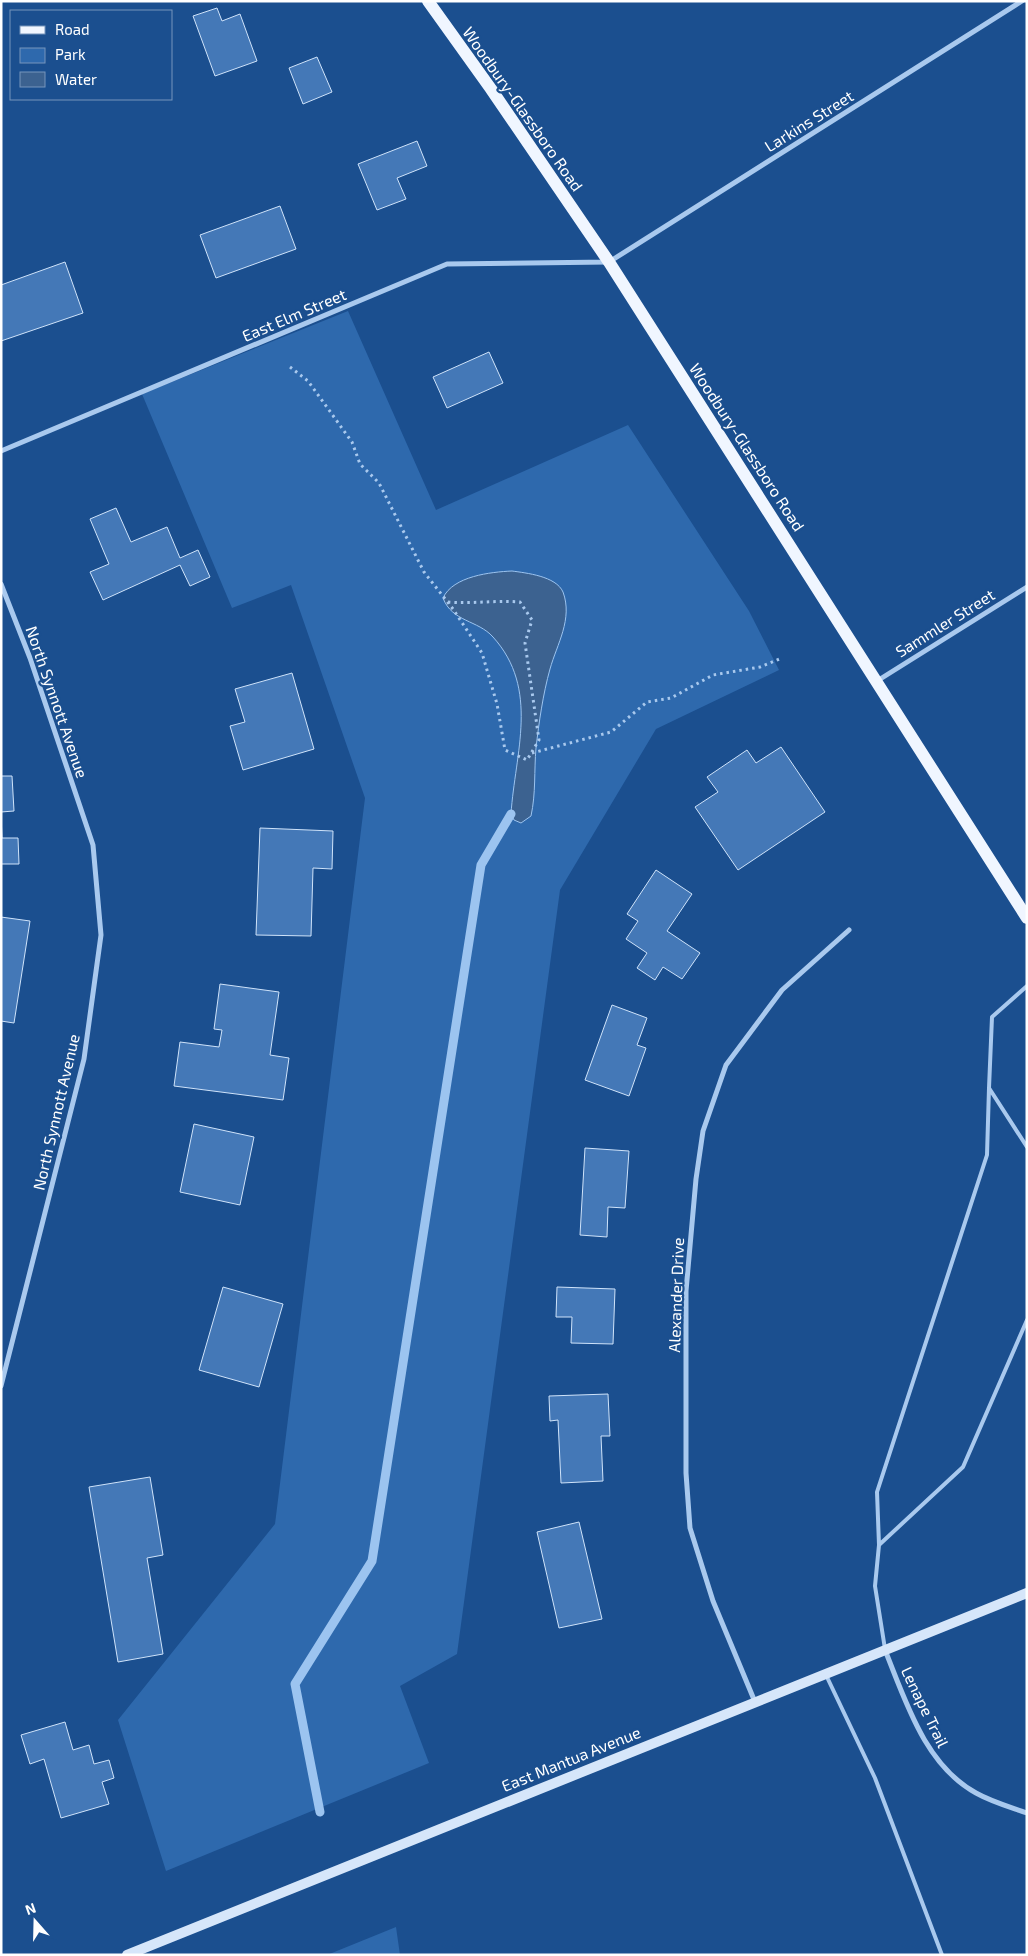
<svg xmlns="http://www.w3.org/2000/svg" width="1028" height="1956" font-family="'Exo 2',sans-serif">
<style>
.green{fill:#2e69ad}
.water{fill:#3c6290;stroke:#9cc4f0}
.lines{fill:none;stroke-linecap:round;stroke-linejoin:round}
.stream{stroke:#9cc4f0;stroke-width:9}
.building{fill:#4478b7;stroke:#cfe3fa}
.path{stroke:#a9c9ee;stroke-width:3;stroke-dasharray:2.5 4;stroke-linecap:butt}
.lane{stroke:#a9c9ee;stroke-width:4}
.street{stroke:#a9c9ee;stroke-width:5}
.secondary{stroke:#d6e6fa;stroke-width:10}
.primary{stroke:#f0f6ff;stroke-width:12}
.labels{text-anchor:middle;stroke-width:4.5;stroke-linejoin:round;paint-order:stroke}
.street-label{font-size:16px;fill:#fff;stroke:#1b4f8f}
</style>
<rect width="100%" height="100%" fill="#1b4f8f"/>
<path class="green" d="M348 311 436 510 628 425 749 611 779 670 656 729 560 890 457 1654 400 1686 429 1763 166 1871 118 1720 275 1524 365 798 291 585 232 608 142 394Z
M396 1927 400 1955H327Z"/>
<path class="water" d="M512 571C526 573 556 576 563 592 573 619 557 644 550 669 543 694 539 722 536 748 534 771 536 793 531 816L521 823 514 820 511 814C515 753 540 689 493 637 478 620 452 622 443 598 453 576 491 572 512 571Z"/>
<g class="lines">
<path class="stream" d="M320 1812 295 1684 372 1561 481 865 511 814"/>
</g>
<path class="building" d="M217 8 222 21 240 14 257 61 215 76 193 16Z
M317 57 332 92 303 104 289 68Z
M417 141 427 166 397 178 406 199 377 210 358 164Z
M280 206 296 249 216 278 200 235Z
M65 262 83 313 1 341V285Z
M489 352 503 383 447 408 433 377Z
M116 508 131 542 167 527 180 558 198 550 210 577 190 586 180 565 103 600 90 572 109 564 90 519Z
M292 673 314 749 243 770 230 726 245 722 235 689Z
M781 747 825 812 738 870 695 807 718 792 707 777 747 750 756 763Z
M1 776H12L14 811 1 812Z
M1 815 2 838H18L19 864H1Z
M260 828 333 831 332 869 313 868 311 936 256 935Z
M656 870 692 894 667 931 700 953 682 979 663 967 655 980 637 968 647 953 626 939 638 921 627 914Z
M1 917 30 921 14 1023 1 1021Z
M220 984 279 992 270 1055 289 1058 283 1100 174 1086 180 1042 219 1047 222 1030 214 1029Z
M612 1005 647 1018 637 1045 646 1048 629 1096 585 1080Z
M194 1124 254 1137 240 1205 180 1192Z
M585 1148 629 1151 625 1208 608 1207 607 1237 580 1235Z
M223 1287 283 1304 259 1387 199 1370Z
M557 1287 615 1289 613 1344 571 1343 572 1317H556Z
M608 1394 610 1436H601L603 1481 561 1483 558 1420 550 1421 549 1396Z
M150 1477 163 1555 147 1558 163 1654 118 1662 89 1487Z
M579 1522 602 1619 559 1628 537 1532Z
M65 1722 73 1750 89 1745 94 1764 109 1760 114 1778 102 1782 109 1804 61 1818 44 1759 30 1764 21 1735Z"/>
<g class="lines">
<path class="path" d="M290 367 308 381 352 442 360 464 379 483 424 572 453 609 482 653 497 704 505 750 527 760 539 740 525 643 532 620 520 602C495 600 473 604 448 602
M532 753 611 732 647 702 671 698 713 675 760 667 782 658"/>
<path class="lane" d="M1027 986 992 1017 989 1088 1027 1147
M879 1545 877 1492 987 1155 989 1088
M885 1649 875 1586 879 1545 963 1467 1027 1320
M826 1675 875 1778 942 1955"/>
<path class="street" d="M1 451 447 264 609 262 1022 1
M1 584 30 658 93 845 101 935 84 1059 1 1386
M877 681 1027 587
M885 1650C906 1702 925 1765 976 1793 992 1802 1010 1807 1027 1813
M755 1702 713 1601 690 1528 686 1473V1291L696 1179 703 1131 726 1065 782 990 849 930"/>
<path class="secondary" d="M127 1955 1027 1593"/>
<path class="primary" d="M428 1 491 89 609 262 1027 918"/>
</g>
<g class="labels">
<g class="street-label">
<text transform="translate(523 109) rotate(55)" y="6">Woodbury-Glassboro Road</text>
<text transform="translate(809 121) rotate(-32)" y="6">Larkins Street</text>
<text transform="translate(294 315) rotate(-23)" y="6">East Elm Street</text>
<text transform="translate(747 447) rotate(57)" y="6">Woodbury-Glassboro Road</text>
<text transform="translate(945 623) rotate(-32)" y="6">Sammler Street</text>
<text transform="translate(57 702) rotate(71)" y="6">North Synnott Avenue</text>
<text transform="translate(56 1112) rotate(-77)" y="6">North Synnott Avenue</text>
<text transform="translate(676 1295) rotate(-88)" y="6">Alexander Drive</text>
<text transform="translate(925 1707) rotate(64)" y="6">Lenape Trail</text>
<text transform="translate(571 1759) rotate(-22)" y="6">East Mantua Avenue</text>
</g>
</g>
<rect width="1028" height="1956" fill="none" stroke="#ffffff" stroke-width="5"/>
<rect x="10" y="10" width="162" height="90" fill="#1b4f8f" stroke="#7695bc"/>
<rect x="20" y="26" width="25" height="8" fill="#f0f6ff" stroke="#7695bc"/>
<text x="55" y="35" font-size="15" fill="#ffffff">Road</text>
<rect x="20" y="48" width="25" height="15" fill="#2e69ad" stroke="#7695bc"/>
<text x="55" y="60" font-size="15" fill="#ffffff">Park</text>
<rect x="20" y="72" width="25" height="15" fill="#3c6290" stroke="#7695bc"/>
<text x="55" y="85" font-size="15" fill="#ffffff">Water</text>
<g transform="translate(35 1921) rotate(340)" stroke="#1b4f8f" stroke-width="4" paint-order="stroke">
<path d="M0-4L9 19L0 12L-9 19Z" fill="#ffffff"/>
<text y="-8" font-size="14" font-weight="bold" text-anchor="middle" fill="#ffffff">N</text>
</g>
</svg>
